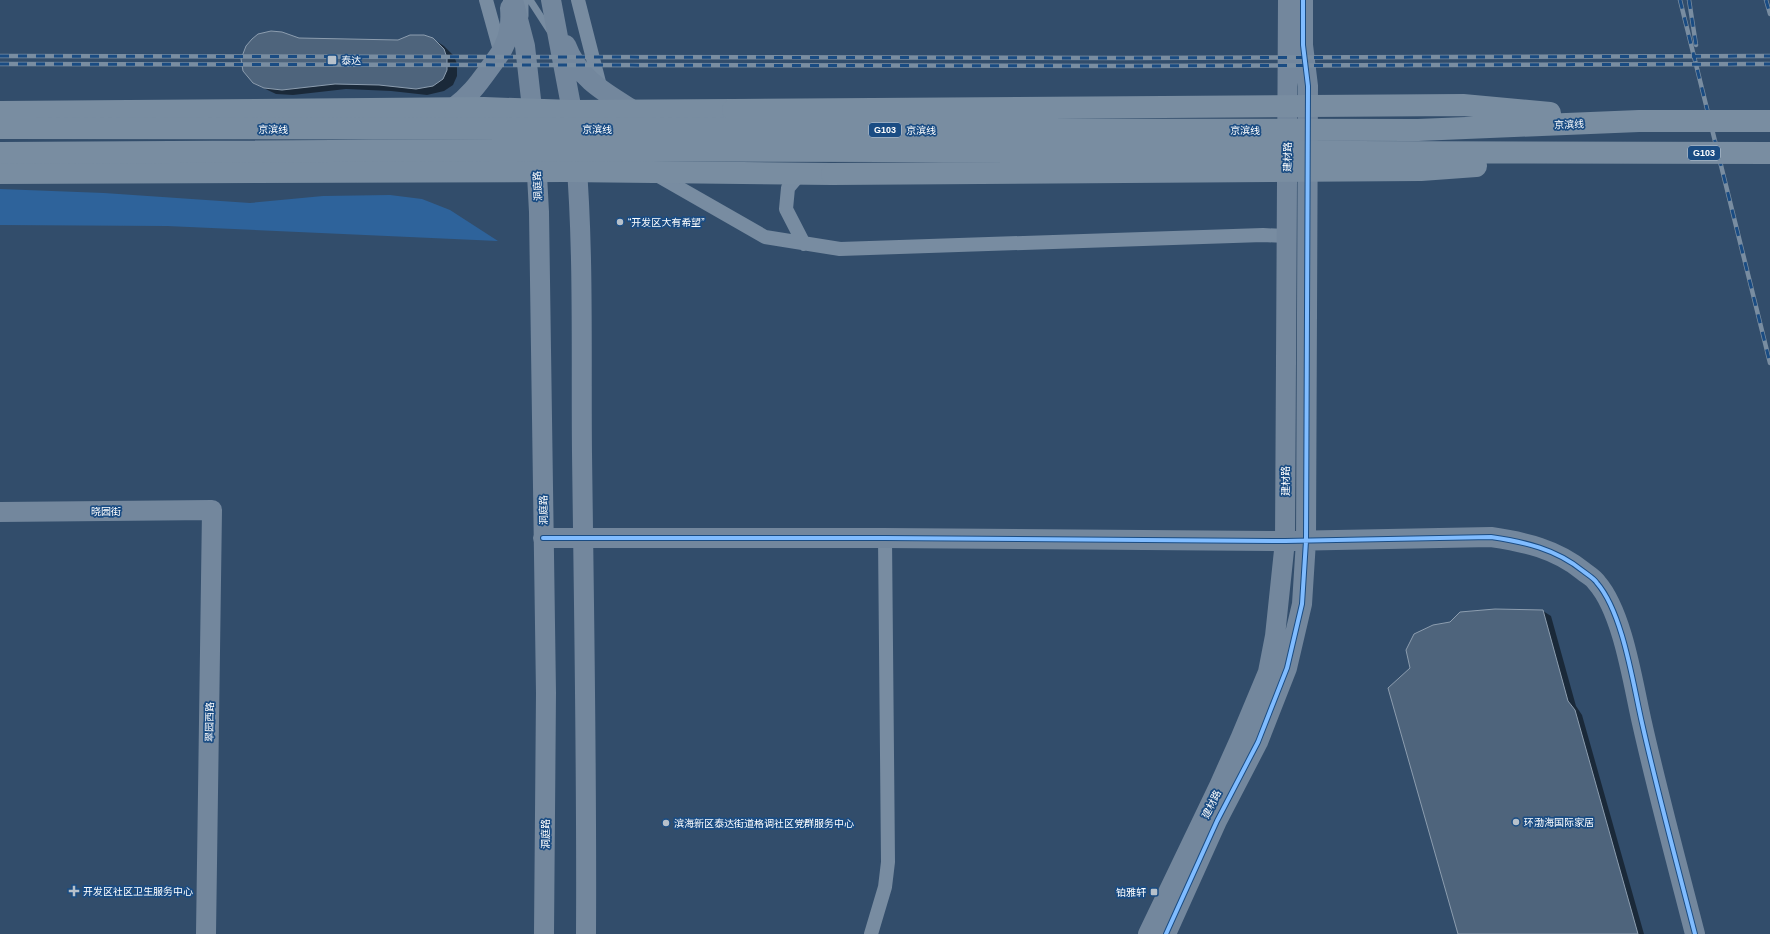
<svg xmlns="http://www.w3.org/2000/svg" width="1770" height="934" font-family="Arial,'Noto Sans SC',sans-serif">
<style>
.green{fill:#2e639b}
.shadow{fill:#0007}
.building{fill:#4e647c;stroke:#8c9daf}
.lines{fill:none;stroke-linecap:round;stroke-linejoin:round}
.lane{stroke:#788ca1;stroke-width:7}
.street{stroke:#788ca1;stroke-width:14}
.secondary{stroke:#73879d;stroke-width:20}
.highway{stroke:#798da1;stroke-width:22}
.rail-casing{stroke:#798da1;stroke-width:4.5}
.rail{stroke:#1a4c83;stroke-width:3;stroke-dasharray:9;stroke-linecap:butt}
.highway-bridge{stroke:#798da1;stroke-width:22}
.cycleway-casing{stroke:#1a4c83;stroke-width:6}
.cycleway{stroke:#80bcff;stroke-width:4}
.poi-dot{fill:#b7c1cb;stroke:#1a4c83;stroke-width:1.5}
.labels{text-anchor:middle;stroke-width:3.5;stroke-linejoin:round;paint-order:stroke}
.shield{fill:#1a4c83;stroke:#bac9da;stroke-width:1}
.shield-label{font-size:9px;font-weight:bold;fill:#fff}
.poi-label{font-size:10px;fill:#fff;stroke:#1a4c83;text-anchor:start}
.street-label{font-size:10px;fill:#fff;stroke:#1a4c83}
</style>
<rect width="100%" height="100%" fill="#324d6b"/>
<path class="green" d="M0 189 104 193 250 203 323 196 390 195 422 199 450 210 498 241 167 226 0 225Z"/>
<path class="shadow" d="M298 39 398 41 433 39 444 46 454 56 457 64V76L453 85 444 91 427 95 391 91 346 89 293 95 276 94 253 83Z
M1543 611 1551 616 1576 706 1582 715 1644 934H1459Z"/>
<path class="building" d="M271 31 282 32 299 38 398 40 410 35H424L433 38 444 49 447 58V70L443 79 433 86 416 89 379 85 335 84 282 90 264 88 253 83 243 71 241 59 246 46 252 39 258 34Z
M1495 609 1543 610 1568 701 1575 710 1638 934H1458L1388 688 1410 668 1406 650 1414 634 1433 625 1450 622 1460 612Z"/>
<g class="lines">
<path class="lane" d="M530 0 550 31
M525 16V0"/>
<path class="street" d="M486 0 501 54
M578 0 601 90
M655 174 765 237 840 249 1263 235 1286 236
M799 175 788 188 786 209 804 244
M871 934 885 887 888 862 885 538"/>
<path class="secondary" d="M513 0 525 46 534 126
M551 0 572 111 574 126
M566 45C578 78 604 92 633 110
M453 108C472 94 480 81 494 62 498 56 502 52 505 44 510 33 511 20 510 8
M536 156 539 212 546 693 544 934
M576 156C584 255 581 354 582 453 584 613 587 774 586 934
M0 512 212 510 206 934
M543 538H885L1285 541 1491 537C1525 542 1556 549 1583 571 1588 575 1594 578 1597 583 1623 613 1633 684 1642 723 1658 794 1677 864 1695 934
M1148 934 1219 786 1240 739 1268 672 1275 636 1285 541 1288 0
M1166 934 1217 821 1258 742 1287 668 1302 604 1306 541 1308 86 1303 45V0"/>
<path class="highway" d="M0 112 484 108 572 111 733 110
M0 173 565 171 832 174"/>
<defs>
<path id="rail" d="M1680 0 1770 363
M1689 0 1696 45
M1766 0 1770 14
M0 56 1123 58 1770 56
M0 64 1125 66 1770 64"/>
</defs>
<use href="#rail" class="rail-casing"/>
<use href="#rail" class="rail"/>
<path class="highway-bridge" d="M733 110 1463 105 1550 113
M0 128 1418 130 1639 121H1770
M0 153 490 150 1770 153
M832 174 1421 170 1476 166"/>
<defs>
<path id="cycleway" d="M543 538H885L1285 541 1491 537C1525 542 1556 549 1583 571 1588 575 1594 578 1597 583 1623 613 1633 684 1642 723 1658 794 1677 864 1695 934
M1166 934 1217 821 1258 742 1287 668 1302 604 1306 541 1308 86 1303 45V0"/>
</defs>
<use href="#cycleway" class="cycleway-casing"/>
<use href="#cycleway" class="cycleway"/>
</g>
<g class="poi-dot">
<rect x="327" y="55" width="10" height="10" rx="2"/>
<circle cx="620" cy="222" r="4"/>
<circle cx="1516" cy="822" r="4"/>
<circle cx="666" cy="823" r="4"/>
<path d="M72 885h4v4h4v4h-4v4h-4v-4h-4v-4h4z"/>
<rect x="1150" y="888" width="8" height="8" rx="2"/>
</g>
<g class="labels">
<g class="shield">
<rect x="869" y="123" width="32" height="14" rx="3"/>
<rect x="1688" y="146" width="32" height="14" rx="3"/>
</g>
<g class="shield-label">
<text x="885" y="133">G103</text>
<text x="1704" y="156">G103</text>
</g>
<g class="poi-label">
<text x="341" y="64">泰达</text>
<text x="628" y="226">“开发区大有希望”</text>
<text x="1524" y="826">环渤海国际家居</text>
<text x="674" y="827">滨海新区泰达街道格调社区党群服务中心</text>
<text x="83" y="895">开发区社区卫生服务中心</text>
<text x="1146" y="896" text-anchor="end">铂雅轩</text>
</g>
<g class="street-label">
<text transform="translate(1569 124) rotate(-2)" y="4">京滨线</text>
<text x="273" y="133">京滨线</text>
<text x="597" y="133">京滨线</text>
<text x="921" y="134">京滨线</text>
<text x="1245" y="134">京滨线</text>
<text transform="translate(1287 157) rotate(-89)" y="4">建材路</text>
<text transform="translate(537 186) rotate(-93)" y="4">洞庭路</text>
<text transform="translate(1285 481) rotate(-90)" y="4">建材路</text>
<text transform="translate(543 510) rotate(-91)" y="4">洞庭路</text>
<text x="106" y="515">晓园街</text>
<text transform="translate(209 722) rotate(-89)" y="4">翠园西路</text>
<text transform="translate(1211 804) rotate(-64)" y="4">建材路</text>
<text transform="translate(545 834) rotate(-90)" y="4">洞庭路</text>
</g>
</g>
</svg>
